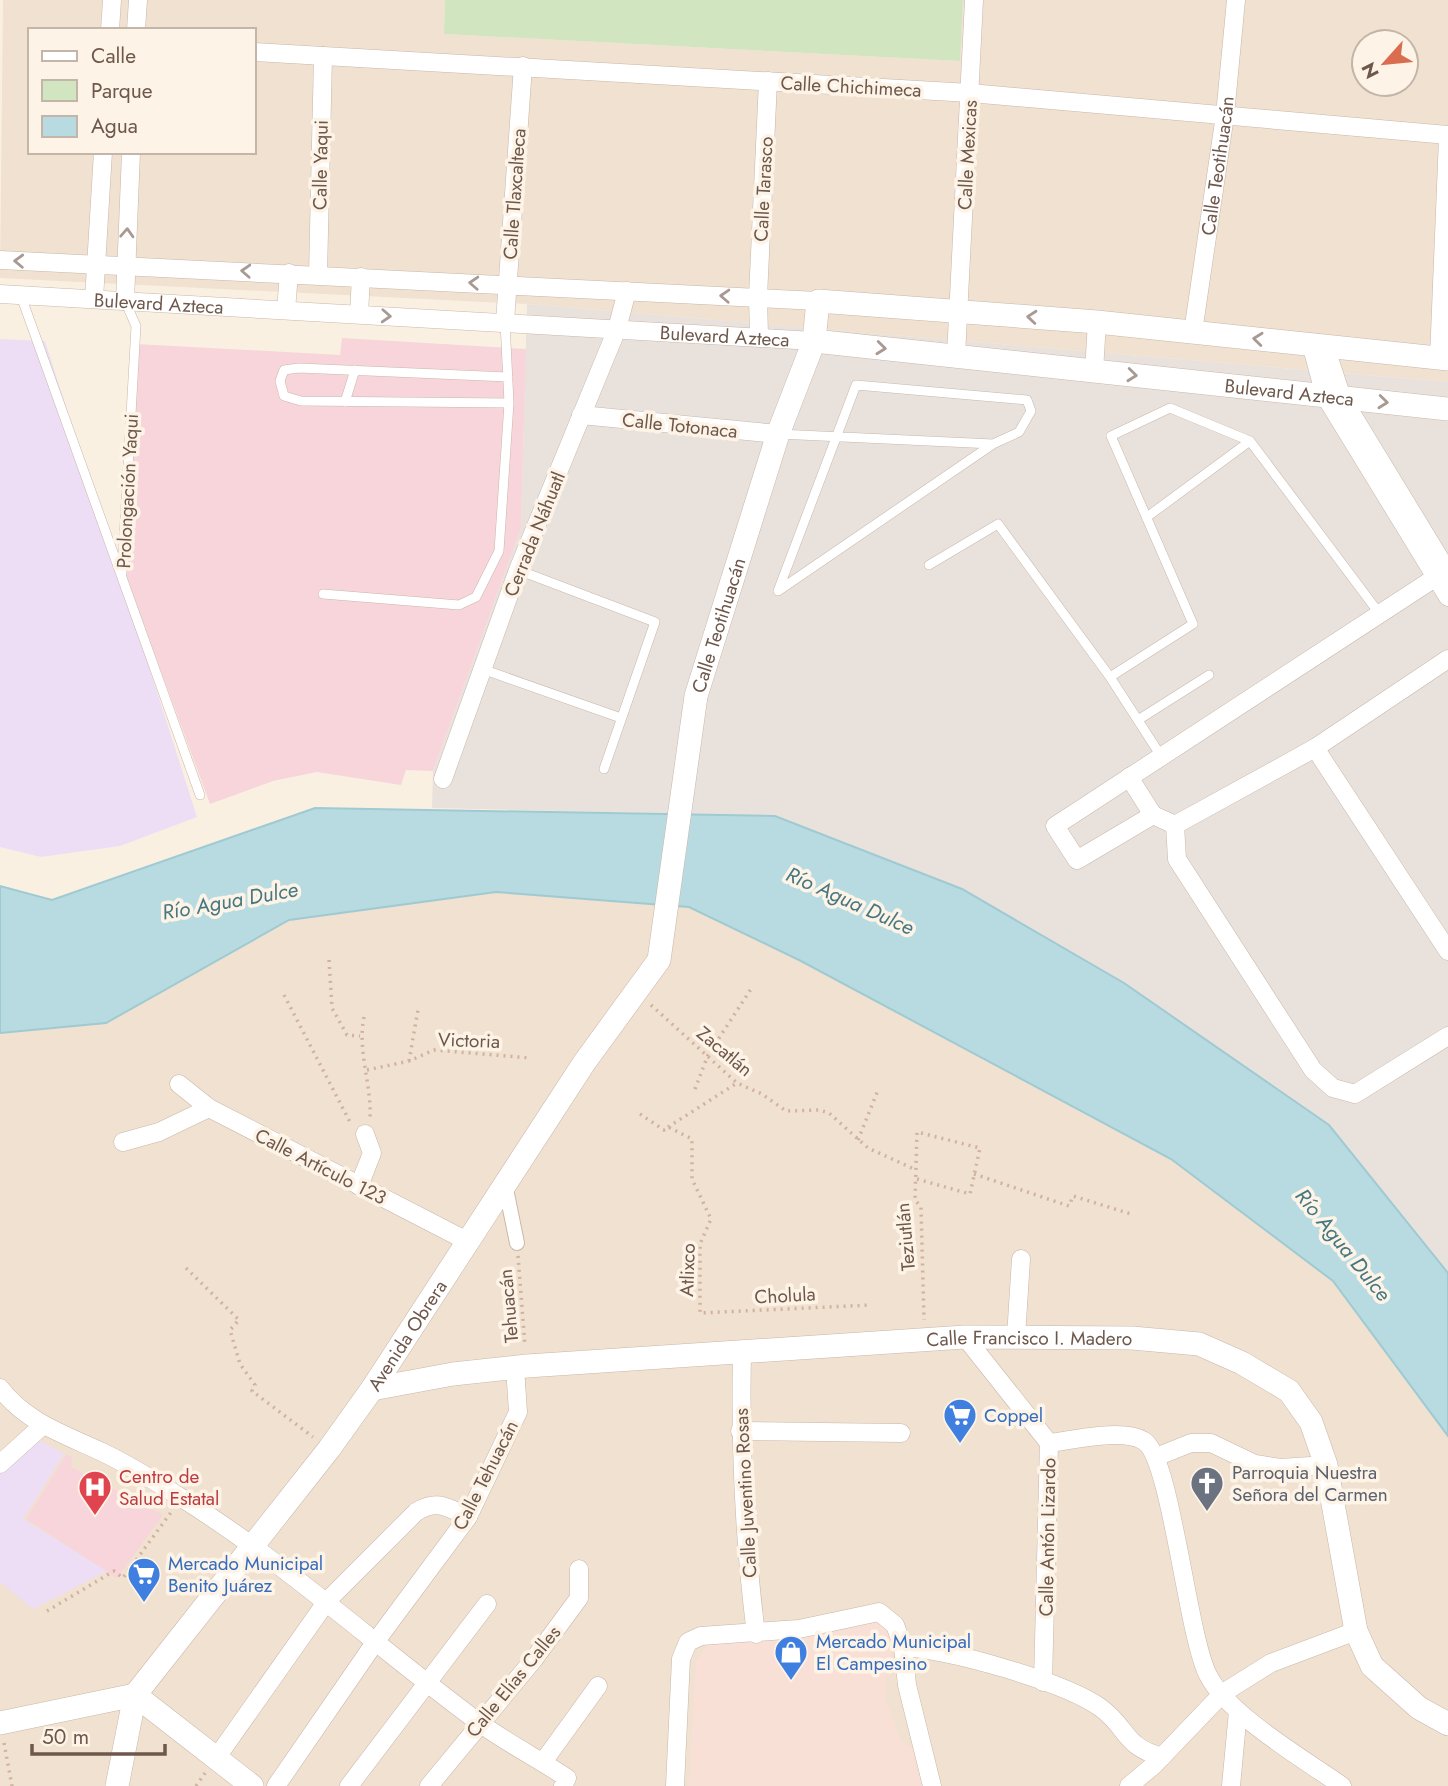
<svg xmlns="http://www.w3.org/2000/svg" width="1448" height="1786" font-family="Jost,sans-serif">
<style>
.residential{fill:#f0e1d0;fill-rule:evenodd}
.commercial{fill:#f9e0d6}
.industrial{fill:#e9e2dc}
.education{fill:#eddef6}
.medical{fill:#f7d5da}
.green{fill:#d1e5c1}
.water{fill:#b8dbe1;stroke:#9fcad2;stroke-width:2}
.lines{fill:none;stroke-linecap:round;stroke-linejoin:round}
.service-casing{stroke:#c9b7aa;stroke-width:10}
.pedestrian-casing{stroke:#c9b7aa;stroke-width:16}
.minor-casing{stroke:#c9b7aa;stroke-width:19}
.tertiary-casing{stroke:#c9b7aa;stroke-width:24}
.path{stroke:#d1b29f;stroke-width:3.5;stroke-dasharray:2 5;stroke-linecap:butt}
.service{stroke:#fff;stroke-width:9}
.pedestrian{stroke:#fff;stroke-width:14}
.minor{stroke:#fff;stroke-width:18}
.tertiary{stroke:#fff;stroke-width:23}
.oneway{stroke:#a89a93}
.labels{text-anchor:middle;stroke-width:7;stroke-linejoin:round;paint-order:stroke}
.street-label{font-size:19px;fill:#6e574b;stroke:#fdf4e7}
.shop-label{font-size:19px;fill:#366cbe;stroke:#fdf4e7;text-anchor:start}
.worship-label{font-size:19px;fill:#5b616d;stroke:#fdf4e7;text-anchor:start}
.health-label{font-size:19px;fill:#be3a42;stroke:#fdf4e7;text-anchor:start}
.water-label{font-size:21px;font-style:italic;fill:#477780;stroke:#fdf4e7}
</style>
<rect width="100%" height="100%" fill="#faf0e1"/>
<path class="residential" d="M3 0H445L444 34 960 61 963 0H1448V382L527 304 0 278ZM30 30H254V152H30ZM1364 42H1406V84H1364Z
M496 892 689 907 801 961 1171 1159 1334 1281 1448 1436V1786H0V1033L106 1023 289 920Z"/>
<path class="commercial" d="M872 1607 896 1640 887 1667 885 1698 901 1741 920 1753 923 1786H689L696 1661 710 1640Z"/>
<path class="industrial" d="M527 304 1448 382V1273L1329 1125 1125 983 962 889 775 816 432 808 433 771 521 528Z"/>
<path class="education" d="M0 339 45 341 197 817 120 846 41 857 0 847Z
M31 1442H43L64 1454 23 1519 107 1571 33 1609 0 1582V1470Z"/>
<path class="medical" d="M342 338 526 349 521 528 433 771 406 770 401 785 317 772 273 781 210 804 122 565 136 344 340 355Z
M66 1455 72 1457 71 1467 163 1515 117 1578 26 1519Z"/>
<path class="green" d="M445 0H963L960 61 444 34Z"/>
<path class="water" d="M315 808 775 816 962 889 1124 983 1329 1125 1448 1273V1436L1333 1281 1171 1159 801 961 689 907 496 892 289 920 106 1023 0 1033V886L52 900Z"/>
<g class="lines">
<defs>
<path id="service" d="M21 296 200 795
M508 377 299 368 284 370 280 381 284 396 301 401 509 403
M856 385 1027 400 1031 411 1019 432 993 444 778 591Z
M345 402 355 370
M778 434 993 444
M1147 517 1250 441
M929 565 998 524 1110 677
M518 570 655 622 604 769
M122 573 136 326 125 301
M323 594 459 605 476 597 499 551 509 403 505 322
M482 669 621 718
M1138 720 1209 675
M1161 756 1110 677 1193 624 1111 436 1170 408 1250 441 1379 613"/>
<path id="pedestrian" d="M505 1184 517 1243"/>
<g id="minor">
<path d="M110 30 112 0"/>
<path d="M136 30 138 0"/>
<path d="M254 52 970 93 1448 135"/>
<path d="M0 260 818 301"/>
<path d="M318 275 323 56"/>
<path id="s1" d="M0 294 814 341"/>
<path d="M94 299 103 152"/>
<path d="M125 301 131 152"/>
<path d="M286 310 289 273"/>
<path d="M359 314 361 277"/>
<path d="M505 322 523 66"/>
<path id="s2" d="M1193 332 1225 115 1236 0"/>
<path d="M759 336 758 297 768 81"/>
<path d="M1311 344 1325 396 1448 597"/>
<path d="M1325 346 1342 398 1448 572"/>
<path d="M956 356 974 0"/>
<path d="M1439 358 1448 138"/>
<path d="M1094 371 1097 322"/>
<path d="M581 415 778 434"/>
<path d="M1447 570 1055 826 1077 860 1153 815 1175 825 1315 748 1448 659"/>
<path d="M1315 748 1448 951"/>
<path d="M1129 777 1153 815"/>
<path d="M443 779 518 570 617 329 627 291"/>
<path d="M1175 825 1177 859 1313 1070 1333 1088 1355 1094 1448 1036"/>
<path d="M179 1084 209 1108 467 1241"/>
<path d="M123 1142 159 1132 209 1108"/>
<path d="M359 1186 372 1153 365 1134"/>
<path d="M965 1337 1049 1443 1043 1682"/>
<path d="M1016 1337 1021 1259"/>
<path d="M742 1352C740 1447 744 1540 756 1634"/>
<path d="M0 1388C27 1423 64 1434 102 1452 129 1465 155 1481 180 1497 286 1563 377 1647 477 1721 505 1742 537 1758 567 1778L563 1786"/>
<path d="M740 1431 901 1433"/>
<path d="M1049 1443C1074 1440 1123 1428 1144 1441 1171 1457 1187 1634 1208 1675 1228 1715 1304 1759 1342 1786"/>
<path d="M1156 1457 1191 1443H1211L1255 1464 1280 1468 1326 1465"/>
<path d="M0 1464 42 1426"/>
<path d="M903 1647C948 1649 1065 1682 1101 1708 1128 1728 1123 1746 1162 1757"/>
<path d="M217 1757 327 1601 416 1512C437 1499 447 1507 468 1517"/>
<path d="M543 1762 598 1686"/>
<path d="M276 1786 376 1641 468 1517 518 1412 515 1367"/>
<path d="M349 1786 487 1604"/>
<path d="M429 1786 534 1659 579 1598V1569"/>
<path d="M675 1786 681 1659 688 1642 701 1636 799 1629 879 1612 895 1625 903 1647 907 1685 932 1786"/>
<path d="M1129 1786 1154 1765 1223 1693 1271 1663 1356 1631"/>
<path d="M1231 1786 1238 1711"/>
</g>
<g id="tertiary">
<path id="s3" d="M814 341 1448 409"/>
<path id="s4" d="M372 1389 453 1374 527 1366 965 1337 1132 1338 1199 1344 1242 1363 1289 1391 1311 1422 1326 1465 1356 1631 1372 1666 1419 1708 1448 1724"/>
<path d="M135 1695 252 1786"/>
<path d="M0 1723 135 1695"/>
<path id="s5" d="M117 1786 135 1695 329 1449 372 1389 584 1063 659 960 696 696 778 434 814 341 818 301 1097 322 1448 359"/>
</g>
</defs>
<use href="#service" class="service-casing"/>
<use href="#pedestrian" class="pedestrian-casing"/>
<use href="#minor" class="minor-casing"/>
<use href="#tertiary" class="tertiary-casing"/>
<path class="path" d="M329 960 332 1008 347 1035 360 1036
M284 995 351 1124
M651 1005 737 1083 762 1094 786 1111 819 1110 829 1113 868 1148 914 1169
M364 1017C357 1051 372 1085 370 1120
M409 1061 418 1010
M367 1070 409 1061 434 1050 531 1058
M695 1089 708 1055 751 989
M640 1114 664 1130 668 1127 692 1139V1179L711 1219 700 1244V1313L871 1305
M668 1127 737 1083
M858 1140 878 1090
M974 1174 1069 1206 1073 1196 1131 1214
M917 1179 970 1194 980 1148 917 1132 915 1200 921 1207 924 1320
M518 1256 525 1346
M186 1268 239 1320 230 1330 240 1364 255 1385 252 1391 313 1437
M47 1611 114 1571 123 1578 172 1511
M4 1743 12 1786
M196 1786 205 1773"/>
<use href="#service" class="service"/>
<use href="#pedestrian" class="pedestrian"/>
<use href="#minor" class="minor"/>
<use href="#tertiary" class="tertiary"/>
</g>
<defs><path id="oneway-chevron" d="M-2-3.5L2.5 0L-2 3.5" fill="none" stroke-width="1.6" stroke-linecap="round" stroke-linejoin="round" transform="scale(1.75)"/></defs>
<g class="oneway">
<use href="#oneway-chevron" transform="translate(127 233) rotate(-87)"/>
<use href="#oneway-chevron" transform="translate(19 261) rotate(-178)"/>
<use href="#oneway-chevron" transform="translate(246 271) rotate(-177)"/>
<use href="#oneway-chevron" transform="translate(474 283) rotate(-177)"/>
<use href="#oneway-chevron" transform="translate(725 296) rotate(-177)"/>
<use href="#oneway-chevron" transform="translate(386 316) rotate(3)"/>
<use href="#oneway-chevron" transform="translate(1032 317) rotate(-175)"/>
<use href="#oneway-chevron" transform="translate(1258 339) rotate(-174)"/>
<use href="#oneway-chevron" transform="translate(881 348) rotate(6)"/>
<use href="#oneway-chevron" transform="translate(1132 375) rotate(6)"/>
<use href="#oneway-chevron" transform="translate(1383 402) rotate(6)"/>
</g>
<defs>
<symbol id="supermarket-pin" viewBox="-11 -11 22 30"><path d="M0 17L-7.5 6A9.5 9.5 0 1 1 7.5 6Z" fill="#3f7fe0" stroke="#fdf4e7"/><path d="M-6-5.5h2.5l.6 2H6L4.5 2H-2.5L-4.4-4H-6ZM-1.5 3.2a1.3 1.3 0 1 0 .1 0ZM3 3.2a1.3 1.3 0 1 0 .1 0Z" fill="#fff"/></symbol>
<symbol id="church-pin" viewBox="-11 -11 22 30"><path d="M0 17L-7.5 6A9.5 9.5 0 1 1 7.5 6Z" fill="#6b7280" stroke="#fdf4e7"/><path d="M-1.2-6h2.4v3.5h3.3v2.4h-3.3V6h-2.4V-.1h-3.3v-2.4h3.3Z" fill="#fff"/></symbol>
<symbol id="hospital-pin" viewBox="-11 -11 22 30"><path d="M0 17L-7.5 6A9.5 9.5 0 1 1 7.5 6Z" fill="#e0444e" stroke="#fdf4e7"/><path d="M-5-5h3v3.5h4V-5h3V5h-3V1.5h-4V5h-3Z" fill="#fff"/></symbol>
<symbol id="shop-pin" viewBox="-11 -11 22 30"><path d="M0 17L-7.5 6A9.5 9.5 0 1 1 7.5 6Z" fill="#3f7fe0" stroke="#fdf4e7"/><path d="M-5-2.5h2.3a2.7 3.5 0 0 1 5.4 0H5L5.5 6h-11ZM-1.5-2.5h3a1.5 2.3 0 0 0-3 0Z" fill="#fff"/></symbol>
</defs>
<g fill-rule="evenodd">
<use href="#supermarket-pin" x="941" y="1396" width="38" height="52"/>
<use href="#church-pin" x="1188" y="1464" width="38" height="52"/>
<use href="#hospital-pin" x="76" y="1468" width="38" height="52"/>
<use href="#supermarket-pin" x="125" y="1555" width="38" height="52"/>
<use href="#shop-pin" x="772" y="1633" width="38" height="52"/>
</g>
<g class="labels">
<g class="street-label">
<text transform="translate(851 86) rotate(3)" y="7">Calle Chichimeca</text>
<text transform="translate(967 155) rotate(-87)" y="7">Calle Mexicas</text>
<text transform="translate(320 165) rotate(-89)" y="7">Calle Yaqui</text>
<text dy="7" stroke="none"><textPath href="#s2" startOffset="168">Calle Teotihuacán</textPath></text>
<text transform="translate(763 189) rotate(-87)" y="7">Calle Tarasco</text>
<text transform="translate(514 194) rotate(-86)" y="7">Calle Tlaxcalteca</text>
<text dy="7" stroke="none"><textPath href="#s1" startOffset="159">Bulevard Azteca</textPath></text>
<text dy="7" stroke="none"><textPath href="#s1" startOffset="726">Bulevard Azteca</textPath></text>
<text dy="7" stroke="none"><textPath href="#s3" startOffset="478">Bulevard Azteca</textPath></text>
<text transform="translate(680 425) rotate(6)" y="7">Calle Totonaca</text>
<text transform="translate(127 491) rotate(-87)" y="7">Prolongación Yaqui</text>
<text transform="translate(534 534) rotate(-68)" y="7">Cerrada Náhuatl</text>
<text dy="7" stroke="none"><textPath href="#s5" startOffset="1337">Calle Teotihuacán</textPath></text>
<text transform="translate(469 1040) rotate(2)" y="7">Victoria</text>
<text transform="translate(725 1051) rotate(40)" y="7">Zacatlán</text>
<text transform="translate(321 1166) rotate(27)" y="7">Calle Artículo 123</text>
<text transform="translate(905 1237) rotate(-95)" y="7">Teziutlán</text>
<text transform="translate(687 1270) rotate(-88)" y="7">Atlixco</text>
<text transform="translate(785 1295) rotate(-3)" y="7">Cholula</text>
<text transform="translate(508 1306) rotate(-95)" y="7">Tehuacán</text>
<text dy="7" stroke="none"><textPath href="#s5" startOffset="544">Avenida Obrera</textPath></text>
<text dy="7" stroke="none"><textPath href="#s4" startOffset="660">Calle Francisco I. Madero</textPath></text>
<text transform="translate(485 1475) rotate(-63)" y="7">Calle Tehuacán</text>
<text transform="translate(745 1493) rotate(-93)" y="7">Calle Juventino Rosas</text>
<text transform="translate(1047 1537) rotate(-89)" y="7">Calle Antón Lizardo</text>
<text transform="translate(513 1681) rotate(-51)" y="7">Calle Elías Calles</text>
</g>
<g class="shop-label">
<text x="984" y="1422">Coppel</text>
<text x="168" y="1570">Mercado Municipal<tspan x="168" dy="22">Benito Juárez</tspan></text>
<text x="816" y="1648">Mercado Municipal<tspan x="816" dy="22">El Campesino</tspan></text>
</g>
<g class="worship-label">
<text x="1232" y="1479">Parroquia Nuestra<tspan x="1232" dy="22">Señora del Carmen</tspan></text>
</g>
<g class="health-label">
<text x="119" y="1483">Centro de<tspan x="119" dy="22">Salud Estatal</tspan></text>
</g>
<g class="water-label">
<text transform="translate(230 901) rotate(-10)" y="7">Río Agua Dulce</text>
<text transform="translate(850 901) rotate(24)" y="7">Río Agua Dulce</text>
<text transform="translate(1343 1245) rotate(51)" y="7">Río Agua Dulce</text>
</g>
</g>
<rect x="28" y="28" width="228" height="126" fill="#fdf4e7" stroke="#c4b5a9" stroke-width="2"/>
<rect x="42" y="51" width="35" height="10" fill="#ffffff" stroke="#c4b5a9" stroke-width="2"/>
<text x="91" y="63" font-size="21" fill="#6e574b">Calle</text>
<rect x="42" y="80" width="35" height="21" fill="#d1e5c1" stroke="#c4b5a9" stroke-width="2"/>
<text x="91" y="98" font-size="21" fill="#6e574b">Parque</text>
<rect x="42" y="116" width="35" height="21" fill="#b8dbe1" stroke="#c4b5a9" stroke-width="2"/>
<text x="91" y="133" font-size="21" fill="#6e574b">Agua</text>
<g transform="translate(1385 63) rotate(243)"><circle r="33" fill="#fdf4e7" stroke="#c4b5a9" stroke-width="2"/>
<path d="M0-5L12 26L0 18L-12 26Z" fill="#da6d50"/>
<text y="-10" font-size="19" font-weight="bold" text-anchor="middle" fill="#6e574b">N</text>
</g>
<path d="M32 1744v10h133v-10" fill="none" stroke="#6e574b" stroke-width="3.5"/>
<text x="42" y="1744" font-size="21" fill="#6e574b" stroke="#fdf4e7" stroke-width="5" paint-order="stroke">50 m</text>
</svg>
